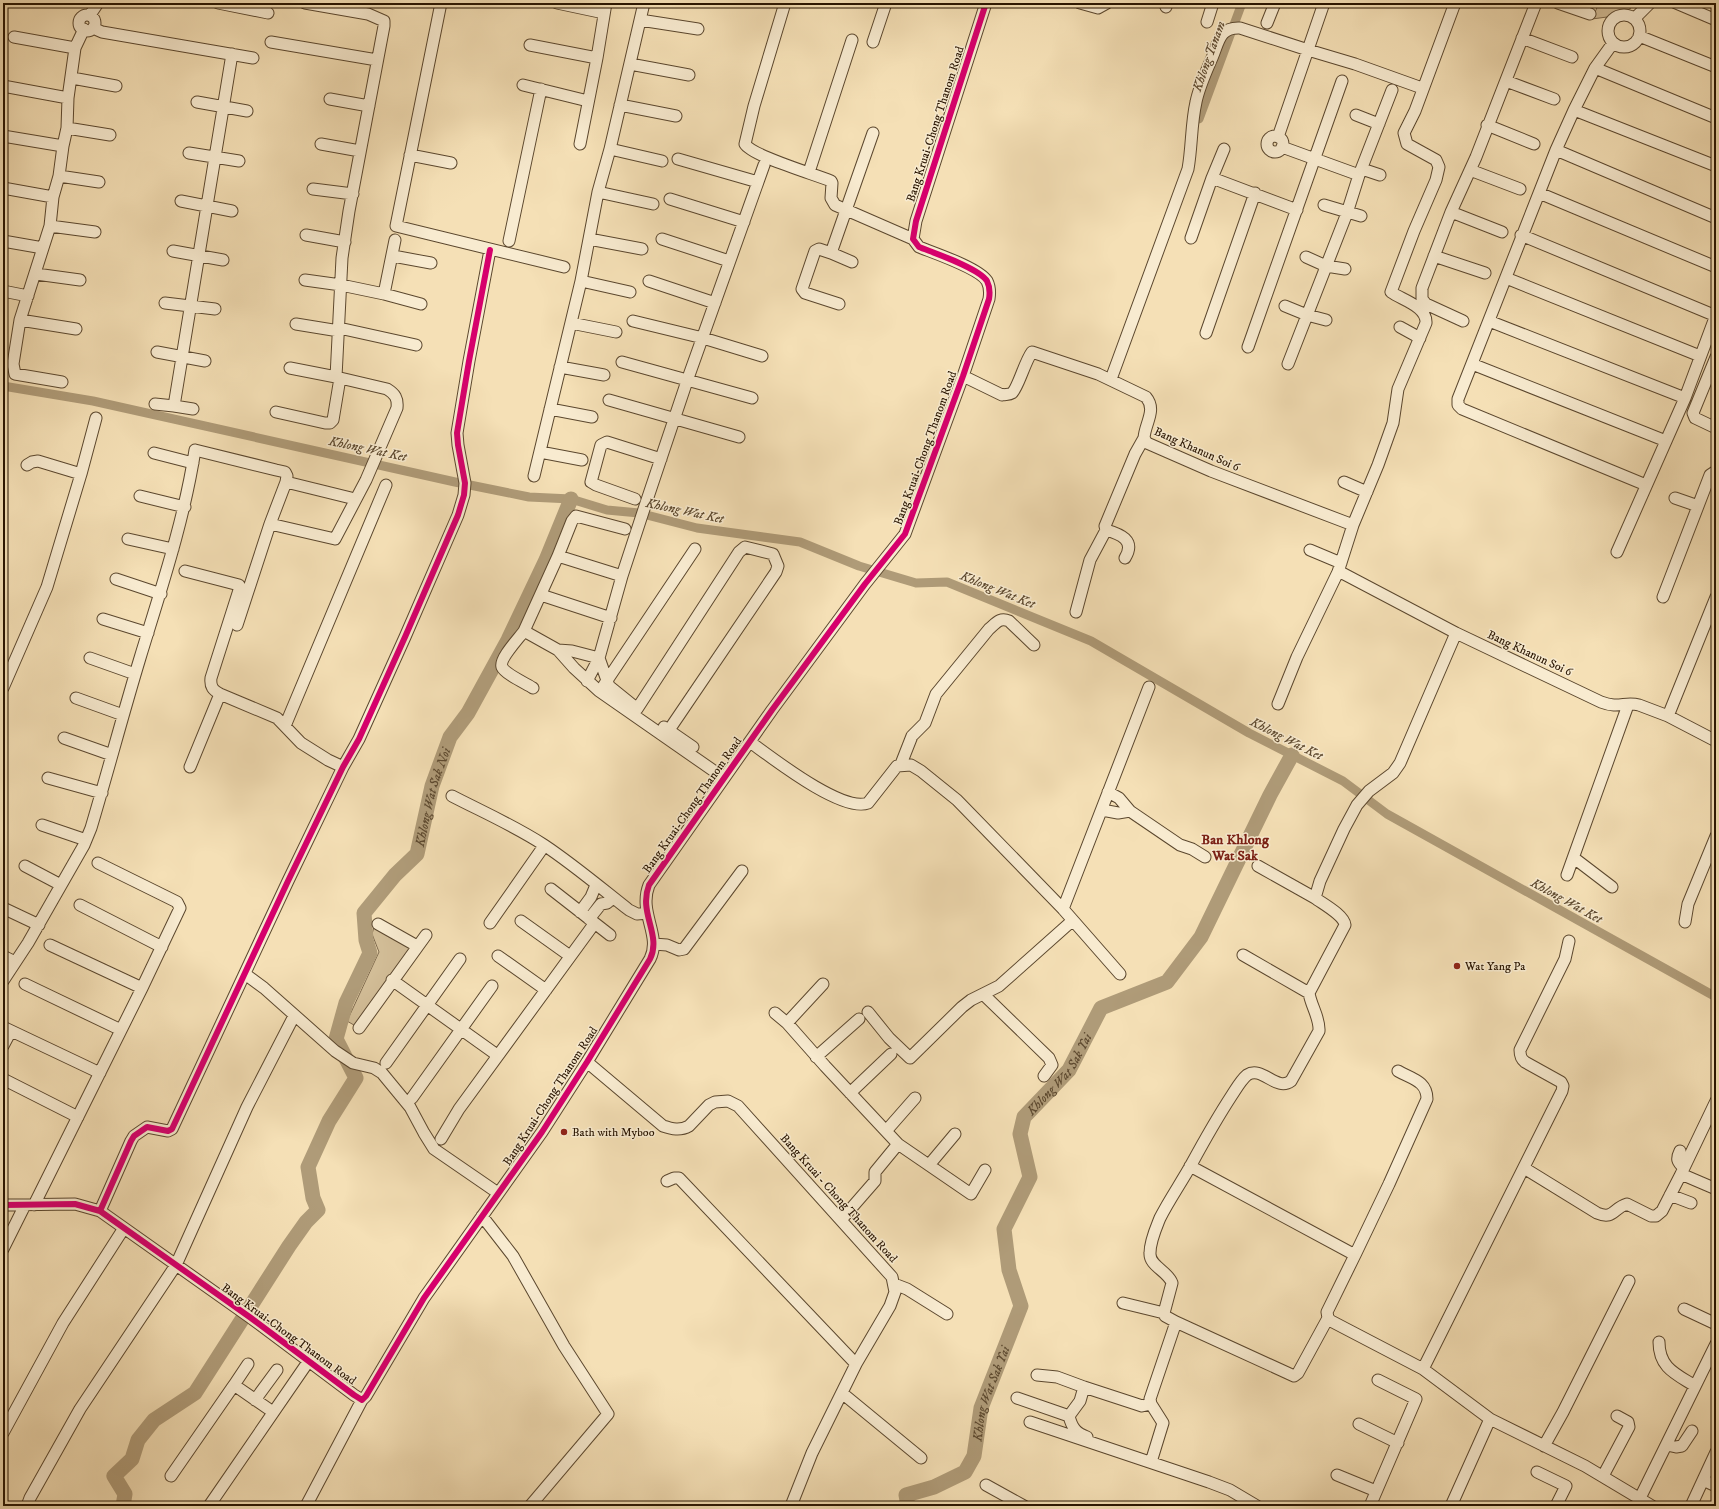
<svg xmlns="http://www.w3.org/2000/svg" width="1719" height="1509" font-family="'IM FELL DW Pica',serif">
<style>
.green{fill:#d2bd97;stroke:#7d684c}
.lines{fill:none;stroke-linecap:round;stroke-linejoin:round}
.canal{stroke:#af9b78;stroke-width:9}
.river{stroke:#af9b78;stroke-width:15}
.minor-casing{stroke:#5b472e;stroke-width:13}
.minor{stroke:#f8ebd0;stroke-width:11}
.cycleway-casing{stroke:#f8ebd0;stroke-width:8}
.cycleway{stroke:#d6006c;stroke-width:6}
.poi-dot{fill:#8f2418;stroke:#f8ebd0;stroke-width:1.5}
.labels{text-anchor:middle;stroke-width:3;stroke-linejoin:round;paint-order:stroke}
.street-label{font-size:12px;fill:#281400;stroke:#f8ebd0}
.poi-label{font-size:12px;fill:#281400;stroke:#f8ebd0;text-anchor:start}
.water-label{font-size:13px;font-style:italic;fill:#5e4a30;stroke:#f8ebd0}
.quarter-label{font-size:14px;font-weight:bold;fill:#7a1f14;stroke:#f8ebd0}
</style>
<rect width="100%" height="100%" fill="#f5e0b6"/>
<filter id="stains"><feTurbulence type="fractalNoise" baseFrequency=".005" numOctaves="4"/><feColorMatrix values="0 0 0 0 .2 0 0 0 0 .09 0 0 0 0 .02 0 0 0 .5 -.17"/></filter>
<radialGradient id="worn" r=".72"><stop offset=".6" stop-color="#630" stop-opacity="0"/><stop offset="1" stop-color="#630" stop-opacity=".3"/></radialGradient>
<path class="green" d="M1599 3H1637L1627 11H1620L1607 17 1592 19Z
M374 927 419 948 359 1028 347 1021 379 952 372 934Z"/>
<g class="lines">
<path class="canal" d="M1199 119 1242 3
M3 386 93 401 455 482 529 497 571 499 607 510 639 513 697 528 800 542 859 566 916 583 947 582 1091 641 1249 733 1343 781 1387 814 1716 997"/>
<g class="river">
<path id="s1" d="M123 1506 125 1494 114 1476 132 1459 138 1440 154 1420 195 1393 289 1246 306 1222 318 1210 313 1198 308 1167 329 1121 356 1078 336 1039 346 1003 370 953 366 940 364 913 395 875 417 854 432 786 450 737 468 713 508 640 546 560 571 499"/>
<path id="s2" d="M908 1506 906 1495 934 1487 965 1472 974 1456 981 1408 1021 1306 1009 1270 1004 1229 1030 1177 1020 1134 1024 1117 1069 1070 1101 1008 1167 982 1201 937 1270 795 1292 755"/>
</g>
<defs>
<path id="minor" d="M218 3 268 13
M441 3 396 226 564 267
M557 3 604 13
M785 3 754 106 745 144C752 156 814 174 831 181L832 183 831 198 835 205 913 239
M1080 3 1098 8 1107 3
M1558 3 1590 14
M1676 3 1716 20
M1166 7 1167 3
M90 15 98 3
M79 23a8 8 0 1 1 16 0a8 8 0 1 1-16 0Z
M1608 31a16 16 0 1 1 32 0a16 16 0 1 1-32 0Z
M1635 18 1650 3
M640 20 698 29
M1207 22 1213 3
M1267 23 1275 3
M93 28 102 32 253 58
M1639 36 1716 67
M14 37 75 48
M1522 38 1572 57
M271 42 377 60
M873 42 886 3
M1613 43 1595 68 1574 110 1556 150 1458 399V405L1462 409 1646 485
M530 45 597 58
M630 64 689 75
M1595 68 1716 118
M72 78 116 86
M1506 81 1554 99
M523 85 588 101
M3 86 68 98
M330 99 369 106
M197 102 247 111
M620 105 676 116
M1574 110 1716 166
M1356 115 1379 124
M1487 125 1534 144
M67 128 110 135
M3 136 63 146 59 176 53 197 50 226 20 320 13 364 15 374 62 382
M1267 144a8 8 0 1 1 16 0a8 8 0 1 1-16 0Z
M1278 137 1324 3
M321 144 360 151
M580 144 597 58 606 3
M63 146 67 128 68 98 75 48 84 29
M1282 147 1359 175
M610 149 662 161
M1556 150 1716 218
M189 153 239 161
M410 155 451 163
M678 159 758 182
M1362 169 1380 175
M1470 170 1520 189
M809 172 852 40
M59 176 99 182
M1212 178 1297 210
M3 188 53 197
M313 189 353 194
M598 192 653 204
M1539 193 1716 267
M670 199 744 222
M181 201 232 211
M1324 205 1361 216
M1451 212 1502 232
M50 226 95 232
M306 235 345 242
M1521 235 1716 316
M1191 238 1212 178 1224 149
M589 239 642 249
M662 239 729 261
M3 241 43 248
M509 241 541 89
M173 251 223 260
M831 253 819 249 815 251 802 289 805 293 839 304
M393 256 431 263
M1434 256 1485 273
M1306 257 1326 266 1345 269
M852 262 831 253 873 133
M36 274 80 280
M1506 278 1700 356
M305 280 341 285 384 294 395 240
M581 281 630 292
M649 281 715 303
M3 291 28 296
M384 294 421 304
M165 303 215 309
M1285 306 1307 315 1326 320
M20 320 76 329
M633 321 703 338 762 356
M1463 321 1426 304 1422 299V288L1451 212 1476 157 1536 3
M1489 321 1685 398
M571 323 616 332
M296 324 339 331
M1400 327 1420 338
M339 328 416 345
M1206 333 1255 193
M1248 347 1342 81
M157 352 205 361
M1716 357 1693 413 1695 418 1716 428
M622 362 752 398
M1288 364 1347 213 1359 175 1392 90
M1472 364 1666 441
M560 367 604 375
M290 368 336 377
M963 376 1002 395C1006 394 1009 395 1012 393 1018 388 1025 361 1032 352L1098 374 1146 397C1157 410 1145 423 1144 438L1147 443 1211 471 1353 525
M1111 379 1188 169C1192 147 1191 124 1196 102 1199 87 1206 72 1212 58 1219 42 1219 27 1240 28L1308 50 1355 64 1422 88
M609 400 739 437
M155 404 174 406 232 54
M174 406 193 409
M550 409 592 417
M276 412 325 423H330L333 420 340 378
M540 452 582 460
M154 453 193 463
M27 465 32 462 38 461 81 474
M534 476 581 281 598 192 610 149 644 3
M286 482 351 498
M1344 482 1367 492
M140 496 185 507
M1675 498 1698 506
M635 499 596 485 591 482 601 445 607 442 661 459
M270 524 335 539 366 480 397 408C398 398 395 394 387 389L336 377 342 258 349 211 384 26V21L368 14 305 3
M128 539 173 549
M1310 550 1341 563
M1617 552 1685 398 1716 315
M1125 558C1136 540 1120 534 1106 530L1105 526 1135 454 1144 438
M185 571 239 585 240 587 211 678C210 687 213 690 220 694L277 718 301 743 328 760 343 767
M1338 572 1344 574 1456 633 1601 702C1619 709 1625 701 1639 705L1668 716 1716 741
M622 576 558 556 572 521 576 516 625 529
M116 579 161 594
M541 595 611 618
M1663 597 1710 475 1716 471
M1076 612 1090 560 1106 530
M103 619 148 633
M524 631 558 556
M558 650 574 668 599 691 724 778
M90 658 135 674
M599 658 609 686 635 707
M587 681 599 658 622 576 645 506 687 381 764 165
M604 685 695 549
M3 688 47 587 81 474 96 418
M533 688C527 684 505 674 502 667 499 659 519 638 524 631L558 650 572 651 599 658
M76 698 123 715
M1278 704 1297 657 1338 572 1353 525 1378 465 1393 423 1398 389 1426 323C1427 306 1402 300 1391 292L1414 231 1436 180 1439 167 1436 160 1407 144 1404 133 1415 111 1455 3
M637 709 739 552 745 547 773 554 778 566 776 572 669 730
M1668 716 1716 597
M285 726 386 485
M664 727 693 747
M64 738 112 755
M750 742C771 757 842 813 868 803L897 766 911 765 921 771 957 800 1063 909 1120 974
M901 764 912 736 925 723 936 694 989 629C996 623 1000 617 1009 621L1034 645
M190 767 220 694
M48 778 102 793
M1108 792 1119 798 1130 811 1180 845 1192 849 1205 857
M452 796C483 812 515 826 544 845 574 865 601 888 629 910L637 914 647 913
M1102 810 1118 813 1130 811
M42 825 86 840
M1574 858 1612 887
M25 866 61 885
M1258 866 1315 898
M1567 875 1628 705
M551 889 610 935
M80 905 162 947
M3 908 39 925
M1063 909 1149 687
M580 912 591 897 596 885
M589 919 601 904 607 903 613 898
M521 921 570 956
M1685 922 1688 904 1716 836
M490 923 544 846
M378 924 417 946
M654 944 667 945 679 950 684 949 742 871
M50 945 142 988
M1243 955 1309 993
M3 956 15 962
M498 956 546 990
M245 974 264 988 335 1051 353 1063 374 1068 382 1073 410 1107 424 1133 434 1149 498 1193
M392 980 497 1055
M3 981 28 943 84 845 91 828C108 771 123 714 140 658 161 589 184 521 195 450L276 470 285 472 287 476 286 482 270 524 237 625
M25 984 121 1030
M823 984 787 1023 825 1066 898 1144
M983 994 1049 1058 1052 1065 1044 1076
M868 1012 889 1038 910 1058 962 1007 971 1000 999 986 1072 921
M775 1013 787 1023
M3 1027 100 1073
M359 1028 426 935
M3 1046 11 1031
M816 1057 859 1019
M587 1062 663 1126C672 1129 680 1131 689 1126L709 1105 715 1102 728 1101 738 1106 892 1277 895 1292 890 1306 856 1364 812 1453 791 1506
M386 1063 460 959
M3 1079 78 1117
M850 1093 891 1054
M412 1098 492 986
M886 1131 915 1098
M441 1139 459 1109 594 924
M1680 1151C1676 1159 1677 1162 1684 1168
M929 1165 955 1134
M1190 1166 1355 1255 1327 1312 1328 1318 1331 1321 1423 1369 1490 1419 1585 1466 1652 1506
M1524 1168 1597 1213C1614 1220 1613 1208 1627 1204L1651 1216H1656L1662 1211 1681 1174 1716 1189
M1681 1174 1716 1101
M667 1181 674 1178H679L856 1364
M1670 1195 1691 1203
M3 1205 75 1204 100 1211 251 1318 354 1395 362 1400 366 1396 424 1298 542 1132 587 1062 650 959C662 935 638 913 649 885L772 710 865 584 905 534 963 376 989 299C990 293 990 287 987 281 979 268 934 253 919 247L913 239 916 221 986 3
M34 1205 142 988 180 908 177 902 98 863
M100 1211 131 1141 134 1136 147 1127 168 1131 172 1129 288 881 343 767 359 739 405 637 458 515 464 495 465 483 458 445 457 433 469 361 490 250
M482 1216 513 1256 564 1346 608 1414 530 1506
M841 1220 875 1181V1172L898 1144 971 1194 985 1170
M3 1249 25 1205
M1355 1255 1389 1184 1427 1099C1427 1081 1412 1079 1398 1071
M894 1284 907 1289 947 1314
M1123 1303 1164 1313
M1684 1309 1716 1324
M1176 1322 1294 1376 1298 1373 1328 1318
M1659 1342C1659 1368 1676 1374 1695 1386
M1423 1369 1562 1091 1563 1086 1561 1082 1525 1062C1521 1059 1520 1056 1520 1050L1565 959 1569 941
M1037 1375 1057 1377 1084 1387
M234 1385 248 1364
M842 1393 921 1458
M1017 1398 1069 1416
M255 1400 277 1370
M1030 1422 1209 1482 1230 1490 1257 1506
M1359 1424 1398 1443
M3 1433 63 1323 124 1228
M1087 1437C1076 1433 1072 1428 1069 1416L1080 1401 1084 1387 1136 1404 1142 1406 1151 1404
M1667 1445 1676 1447 1682 1446 1692 1431
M1544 1446 1563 1412 1629 1281
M1151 1462 1163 1423 1151 1404 1150 1399 1176 1322 1165 1316 1164 1313 1172 1283C1168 1271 1149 1266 1150 1253 1150 1241 1156 1228 1160 1218 1169 1200 1181 1183 1191 1165 1204 1141 1217 1118 1232 1095 1236 1089 1241 1080 1247 1075 1262 1065 1276 1092 1291 1081L1319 1031C1320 1018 1311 1006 1309 993L1345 925C1344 915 1323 904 1315 898L1320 881 1344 829 1357 805 1369 791 1393 773 1400 763 1456 633
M1537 1472 1566 1486 1556 1506
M1337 1475 1376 1491
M171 1476 234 1385 273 1412
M1603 1476 1629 1427 1628 1422 1617 1416
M1703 1480 1716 1486
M986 1485 1024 1506
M1640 1498 1716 1344
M27 1506 30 1498 80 1409 176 1265 247 1107 294 1016
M209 1506 308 1362
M306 1506 362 1400
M1370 1506 1416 1399 1378 1380
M1451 1506 1490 1419
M1691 1506 1716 1452"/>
</defs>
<use href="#minor" class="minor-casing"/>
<use href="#minor" class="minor"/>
<defs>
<path id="cycleway" d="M3 1205 75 1204 100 1211 251 1318 354 1395 362 1400 366 1396 424 1298 542 1132 587 1062 650 959C662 935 638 913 649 885L772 710 865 584 905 534 963 376 989 299C990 293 990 287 987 281 979 268 934 253 919 247L913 239 916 221 986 3
M100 1211 131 1141 134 1136 147 1127 168 1131 172 1129 288 881 343 767 359 739 405 637 458 515 464 495 465 483 458 445 457 433 469 361 490 250"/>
</defs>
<use href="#cycleway" class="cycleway-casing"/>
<use href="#cycleway" class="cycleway"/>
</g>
<g class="poi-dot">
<circle cx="1457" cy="966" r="4"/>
<circle cx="564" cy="1132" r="4"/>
</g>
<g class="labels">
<g class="street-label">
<text transform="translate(935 124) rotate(-72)" y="4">Bang Kruai-Chong Thanom Road</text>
<text transform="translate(925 448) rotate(-70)" y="4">Bang Kruai-Chong Thanom Road</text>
<text transform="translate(1197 449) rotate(24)" y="4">Bang Khanun Soi 6</text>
<text transform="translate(1530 653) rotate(25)" y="4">Bang Khanun Soi 6</text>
<text transform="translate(692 805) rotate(-55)" y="4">Bang Kruai-Chong Thanom Road</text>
<text transform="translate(550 1096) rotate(-57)" y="4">Bang Kruai-Chong Thanom Road</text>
<text transform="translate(839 1198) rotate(48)" y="4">Bang Kruai - Chong Thanom Road</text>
<text transform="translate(289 1334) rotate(36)" y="4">Bang Kruai-Chong Thanom Road</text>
</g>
<g class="poi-label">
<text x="1465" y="970">Wat Yang Pa</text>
<text x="572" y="1136">Bath with Myboo</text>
</g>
<g class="water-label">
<text transform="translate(1208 56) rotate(-70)" y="5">Khlong Tanam</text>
<text transform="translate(368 448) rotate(12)" y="5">Khlong Wat Ket</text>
<text transform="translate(685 510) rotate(12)" y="5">Khlong Wat Ket</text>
<text transform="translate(998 589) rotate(22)" y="5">Khlong Wat Ket</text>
<text transform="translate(1287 738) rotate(27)" y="5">Khlong Wat Ket</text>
<text dy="5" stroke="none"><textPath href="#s1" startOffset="835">Khlong Wat Sak Noi</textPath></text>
<text transform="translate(1567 900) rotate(29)" y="5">Khlong Wat Ket</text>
<text dy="5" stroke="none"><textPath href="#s2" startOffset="506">Khlong Wat Sak Yai</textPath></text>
<text dy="5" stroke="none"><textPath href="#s2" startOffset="158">Khlong Wat Sak Yai</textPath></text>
</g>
<g class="quarter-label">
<text x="1235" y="844">Ban Khlong<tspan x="1235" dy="16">Wat Sak</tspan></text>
</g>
</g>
<rect width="1719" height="1509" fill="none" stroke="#f5e0b6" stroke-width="16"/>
<rect x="4" y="4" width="1711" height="1501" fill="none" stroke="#281400" stroke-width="2"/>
<rect x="8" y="8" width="1703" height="1493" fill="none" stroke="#281400"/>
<rect width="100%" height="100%" filter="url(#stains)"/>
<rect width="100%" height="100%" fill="url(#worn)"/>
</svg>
